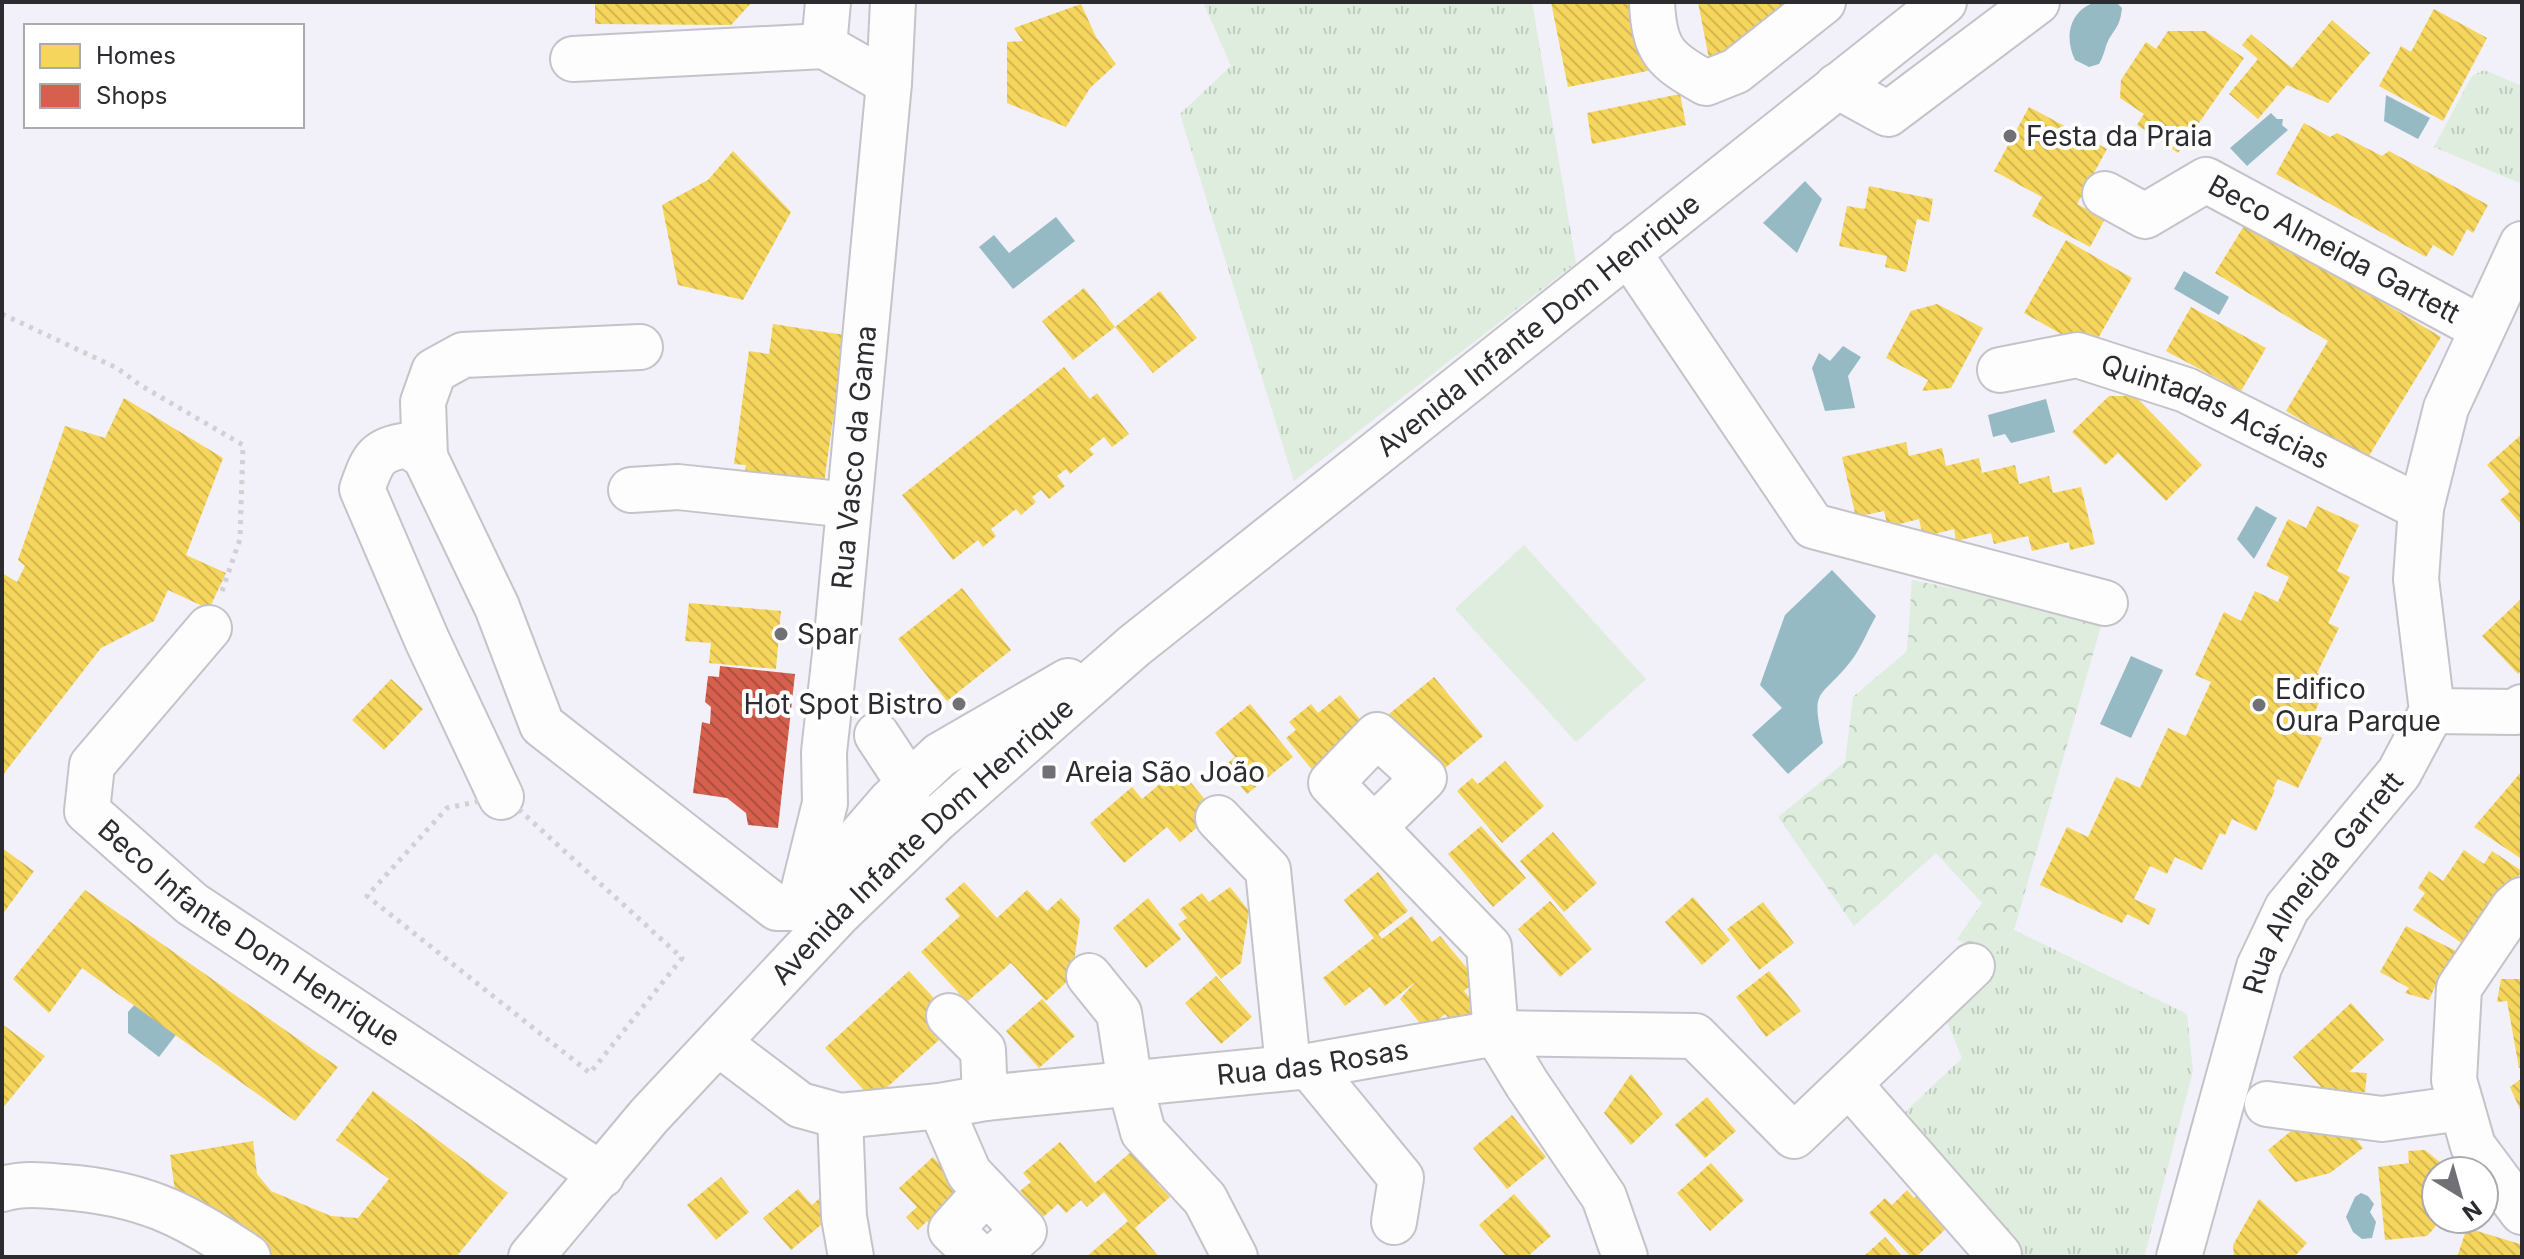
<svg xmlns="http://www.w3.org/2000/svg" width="2524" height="1259" font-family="Inter,sans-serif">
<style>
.grass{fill:url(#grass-tufts)}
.forest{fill:url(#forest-crowns)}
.pitch{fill:#deeddd}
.water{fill:#96bac4}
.homes{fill:url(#homes-back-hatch)}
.shops{fill:url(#shops-back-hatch)}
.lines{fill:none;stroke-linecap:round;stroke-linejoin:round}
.minor-casing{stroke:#c5c3c9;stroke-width:48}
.path{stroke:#d1d0d4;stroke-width:5;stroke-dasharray:4 6;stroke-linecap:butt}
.minor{stroke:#fdfdfe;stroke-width:44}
.poi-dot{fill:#717076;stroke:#fff;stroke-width:3}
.labels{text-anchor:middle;stroke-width:8;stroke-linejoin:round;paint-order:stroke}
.poi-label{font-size:28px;fill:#2c2b30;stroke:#fff;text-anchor:start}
.street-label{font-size:28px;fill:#2c2b30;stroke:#fff}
</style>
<defs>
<pattern id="grass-tufts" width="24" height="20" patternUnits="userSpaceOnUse" patternTransform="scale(2)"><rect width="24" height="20" fill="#deeddd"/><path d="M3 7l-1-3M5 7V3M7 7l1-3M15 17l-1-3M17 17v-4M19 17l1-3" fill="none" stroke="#bfcbbe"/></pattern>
<pattern id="forest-crowns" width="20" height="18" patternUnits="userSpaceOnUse" patternTransform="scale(2)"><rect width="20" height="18" fill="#deeddd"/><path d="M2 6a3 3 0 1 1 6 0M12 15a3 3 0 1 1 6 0" fill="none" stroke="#bfcbbe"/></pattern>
<pattern id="homes-back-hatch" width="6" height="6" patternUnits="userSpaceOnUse" patternTransform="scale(2)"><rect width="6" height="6" fill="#f6d55c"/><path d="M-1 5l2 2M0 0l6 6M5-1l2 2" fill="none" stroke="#d3b750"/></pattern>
<pattern id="shops-back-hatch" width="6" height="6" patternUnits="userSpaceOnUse" patternTransform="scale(2)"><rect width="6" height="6" fill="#d6604d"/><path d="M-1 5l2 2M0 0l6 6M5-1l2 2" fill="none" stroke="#ae4f40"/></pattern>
</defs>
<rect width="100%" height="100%" fill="#f2f0f8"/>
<path class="grass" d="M1203 2H1532L1576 263 1294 481 1180 114 1231 66Z
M2484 70 2522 86V184L2434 147 2472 76Z
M2014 930 2187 1014 2193 1071 2144 1257H2013L1899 1118 1962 1058 1945 1016Z"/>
<path class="forest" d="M1912 580 2103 619 2014 930 1991 959 1957 939 1982 903 1936 853 1854 926 1778 817 1845 762 1853 697 1907 651Z"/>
<path class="pitch" d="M1524 545 1646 679 1576 742 1455 609Z"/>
<path class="water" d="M2096 2H2116L2122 8C2120 25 2117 26 2109 39 2105 46 2105 54 2099 64L2089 67 2075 60C2064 38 2069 10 2096 2Z
M2386 95 2430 118 2418 139 2384 121Z
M2271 113 2277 119H2283L2282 125 2288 130 2247 166 2230 148Z
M1805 181 1822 199 1797 253 1763 223Z
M1056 217 1075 241 1013 289 979 247 994 235 1009 253Z
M2184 271 2229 297 2219 315 2174 289Z
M1843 346 1861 357 1848 376 1855 408 1825 411 1812 368 1819 353 1830 361Z
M2046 399 2055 432 2011 443 2005 434 1993 437 1988 415Z
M2256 506 2277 518 2254 559 2237 539Z
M1832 570 1876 616C1868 630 1861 648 1851 661 1820 701 1810 685 1823 743L1788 774 1752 735 1782 708 1760 685 1785 615Z
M2131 656 2163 670 2131 738 2100 724Z
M143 995 182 1027 159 1057 128 1033V1012Z
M2361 1193 2368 1196 2374 1204 2370 1212 2376 1222 2372 1238 2362 1239 2353 1232 2346 1217 2355 1197Z"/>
<path class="homes" d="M595 2H752L731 25 595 24Z
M1551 2H1643L1657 69 1568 87Z
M1698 2H1791L1710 64Z
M1081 4 1096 37 1116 64 1090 88 1066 127 1007 103V42L1023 41 1014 28Z
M2434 9 2487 38 2443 121 2379 86 2401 46 2411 52Z
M2332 20 2370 53 2328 103 2287 85 2258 119 2229 94 2258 59 2242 45 2251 34 2292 68Z
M2168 31H2205L2244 58 2178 153 2137 125 2144 114 2120 98 2121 80 2146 42 2156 49Z
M1680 94 1686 125 1592 144 1587 113Z
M2029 107 2107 149 2077 204 2105 219 2090 247 2032 216 2042 197 1994 171Z
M2304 123 2330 137 2337 133 2382 156 2389 151 2488 205 2473 233 2467 229 2453 256 2433 245 2426 257 2276 174Z
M733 151 791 212 743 300 678 285 662 205 708 180Z
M1869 186 1933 199 1929 222 1917 219 1906 272 1885 267 1887 256 1839 246 1847 206 1865 209Z
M2247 221 2441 337 2367 459 2286 411 2328 341 2215 273Z
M2066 240 2132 278 2091 351 2024 313Z
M1084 288 1115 327 1160 291 1197 338 1153 373 1115 327 1073 360 1042 321Z
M1937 304 1983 328 1951 388 1922 391 1928 380 1886 358 1911 311Z
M2191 307 2266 348 2241 391 2166 351Z
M773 324 845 335 823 490 744 479 746 465 734 464 749 351 769 354Z
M1064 367 1090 399 1097 393 1129 434 1112 447 1104 437 1089 449 1094 454 1070 474 1066 469 1057 476 1065 486 1049 499 1041 490 1032 497 1036 502 1021 515 1016 509 991 529 996 536 983 547 978 540 953 560 902 495Z
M2109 396H2135L2202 465 2166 501 2118 453 2105 465 2072 432Z
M124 398 223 458 186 555 226 573 209 609 168 590 154 621 101 648 2 776V573L17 582 25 566 18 560 65 426 105 438Z
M2522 434V525L2500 500 2510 492 2487 465Z
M1906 442 1909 456 1942 448 1946 466 1979 458 1982 473 2015 465 2019 484 2049 476 2053 493 2081 487 2095 544 2070 550 2069 542 2032 551 2028 536 1994 544 1991 533 1956 541 1954 529 1923 537 1919 519 1888 527 1884 511 1856 517 1842 457Z
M2317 506 2359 525 2337 571 2350 577 2328 623 2339 628 2317 673 2330 679 2306 731 2322 738 2298 788 2278 779 2273 789 2275 790 2256 831 2232 819 2225 835 2220 833 2202 870 2175 857 2167 874 2150 866 2134 899 2156 909 2149 925 2127 914 2122 923 2040 885 2067 827 2088 837 2116 777 2140 788 2168 728 2186 736 2211 682 2195 675 2224 612 2241 621 2255 591 2278 602 2289 577 2266 566 2288 519 2306 528Z
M962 588 1011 650 947 701 898 639Z
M2522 598V670L2518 674 2482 636Z
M689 603 781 611 776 669 709 663 711 643 685 641Z
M1434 677 1483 736 1438 774 1389 714Z
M391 679 423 709 384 750 352 720Z
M1340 695 1371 733 1318 777 1286 738 1296 730 1289 722 1311 704 1318 713Z
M1250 704 1293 757 1247 794 1224 766 1235 757 1215 733Z
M1505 761 1544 806 1502 843 1457 791 1472 778 1478 784Z
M1179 768 1215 812 1180 842 1167 827 1124 863 1090 823 1132 787 1142 799Z
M2522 771V857L2520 858 2474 827Z
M1481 826 1526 878 1493 907 1448 854Z
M1553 832 1597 883 1564 912 1520 861Z
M2 848 34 871 2 915Z
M2464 850 2484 864 2492 851 2522 871 2469 948 2413 910 2425 893 2418 888 2429 871 2443 881Z
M1378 872 1408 911 1378 934 1382 939 1412 916 1432 942 1440 936 1477 980 1464 991 1480 1009 1458 1028 1445 1014 1426 1030 1400 999 1415 982 1385 1006 1370 987 1345 1006 1323 978 1374 938 1344 900Z
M964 882 997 918 1027 890 1047 911 1061 898 1080 919 1072 977 1046 1001 1011 963 967 1002 921 952 960 916 945 899Z
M1230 887 1249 911 1241 963 1221 979 1178 924 1187 918 1180 909 1202 893 1209 902Z
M85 890 338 1067 295 1121 82 968 49 1013 13 979Z
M1693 897 1730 940 1702 965 1665 922Z
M1148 898 1181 939 1146 968 1113 928Z
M1550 901 1592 949 1560 977 1518 929Z
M1763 902 1794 943 1759 970 1727 929Z
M2406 926 2462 954 2445 986 2438 980 2429 1000 2405 993 2409 988 2380 972Z
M909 971 942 1007 951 1029 873 1100 825 1048Z
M1769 971 1801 1011 1766 1037 1736 997Z
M1216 976 1252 1017 1221 1044 1185 1003Z
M2501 979H2522V1067L2519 1068 2507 1001 2497 1002Z
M1042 999 1075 1036 1039 1068 1006 1031Z
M2351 1003 2384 1040 2349 1072 2367 1073 2365 1092 2324 1090 2293 1057Z
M2 1024 45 1056 2 1109Z
M1631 1074 1663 1114 1631 1145 1604 1113Z
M2522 1078V1114L2510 1087Z
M373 1091 508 1193 456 1257H264L175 1191 170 1155 253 1141 257 1174 271 1191 331 1216 358 1218 389 1179 336 1140Z
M1707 1097 1736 1131 1705 1158 1675 1125Z
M1512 1115 1546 1157 1507 1189 1473 1148Z
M2308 1117 2343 1123 2363 1148 2330 1173 2295 1182 2268 1150Z
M1060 1142 1095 1183 1131 1152 1139 1161 1148 1153 1167 1175 1157 1183 1170 1197 1135 1228 1159 1257H1086L1128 1221 1104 1192 1087 1207 1081 1200 1066 1213 1058 1204 1043 1217 1020 1191 1031 1182 1023 1173Z
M2425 1150 2451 1171H2436V1219H2442L2427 1236 2385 1240 2378 1167 2409 1163 2408 1151Z
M933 1157 970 1197 935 1229 927 1221 918 1230 906 1217 917 1207 899 1188Z
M1711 1163 1744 1200 1710 1231 1677 1193Z
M721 1177 749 1212 716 1240 687 1205Z
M798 1189 812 1205 820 1198 834 1214 791 1250 763 1218Z
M1924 1189 1954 1221 1916 1257H1911L1869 1213 1885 1198 1892 1205 1907 1190 1914 1198Z
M1514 1194 1551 1236 1527 1257H1507L1479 1225Z
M2259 1199 2307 1243 2294 1257H2234L2233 1245Z
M2467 1228 2520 1244 2522 1257H2457Z
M1885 1237 1903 1257H1863Z"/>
<path class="shops" d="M720 666 795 674 778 828 748 825 746 813 727 798 693 793 702 722 710 724 711 707 705 702 708 676 719 677Z"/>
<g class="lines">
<defs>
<g id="minor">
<path d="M828 2 824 46 889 83"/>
<path d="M1652 2C1654 51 1665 60 1706 83L1736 71 1823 2"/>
<path d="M573 59 824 46"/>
<path d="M1837 86 1888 114 2037 2"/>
<path id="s1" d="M2105 194 2145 216 2206 180 2481 328"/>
<path d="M1628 252 1813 526 2105 603"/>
<path id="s2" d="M2000 370 2077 355 2186 390 2421 508"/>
<path d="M425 457 423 402 434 371 463 355 640 347"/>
<path d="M631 490 678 487 849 505"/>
<path id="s3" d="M209 628 92 765 87 811 192 904 602 1175"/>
<path d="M2432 711 2516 712 2522 707"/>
<path d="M877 735 902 773 909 810 907 813"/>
<path id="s4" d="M501 797 427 640 362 489C373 459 375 450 408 445L425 457 497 607 542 725 777 908H799L825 803 824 752 837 636 889 83 893 2"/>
<path d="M1218 818 1268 870 1288 1066"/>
<path d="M1374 827 1424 778 1377 735 1331 783 1489 947 1496 1033 1527 1084 1604 1197 1625 1257"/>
<path d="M807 898 891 801 940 755 1068 681"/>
<path d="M2522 900 2513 908 2459 988 2454 1080 2473 1146 2522 1212"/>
<path d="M1089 976 1119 1013 1130 1084 1143 1132 1205 1199 1235 1257"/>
<path d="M949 1016 983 1050 985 1098"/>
<path id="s5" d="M718 1043 800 1105 840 1116 940 1106 985 1098 1309 1066 1496 1033 1695 1036 1794 1136 1972 966"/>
<path d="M1309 1066 1401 1178 1394 1222"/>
<path d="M1849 1084 1999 1255"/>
<path d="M2267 1104 2382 1119 2462 1108"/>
<path d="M940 1106 969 1173 1024 1231 995 1257"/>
<path d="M840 1116 844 1217 851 1257"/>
<path d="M2 1189C23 1183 42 1185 64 1187 142 1193 185 1214 248 1257"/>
<path id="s6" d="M531 1257 649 1116 837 915 937 819 1134 646 1944 2"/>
<path d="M979 1257 951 1230 986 1191"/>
<path id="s7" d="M2179 1257 2259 967 2287 908 2399 773 2432 711 2416 579 2421 508 2446 408 2522 244"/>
</g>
</defs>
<use href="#minor" class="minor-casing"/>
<path class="path" d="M2 314 117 368 140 385 243 445 240 539 221 594
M504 796 682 958 590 1073 367 896 447 808Z"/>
<use href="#minor" class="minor"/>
</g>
<g class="poi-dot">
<circle cx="2010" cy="136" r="8"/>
<circle cx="781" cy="634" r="8"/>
<circle cx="959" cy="704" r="8"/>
<circle cx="2259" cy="705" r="8"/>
<rect x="1041" y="764" width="16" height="16" rx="4"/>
</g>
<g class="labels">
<g class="poi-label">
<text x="2026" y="146">Festa da Praia</text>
<text x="797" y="644">Spar</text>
<text x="2275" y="699">Edifico<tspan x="2275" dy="32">Oura Parque</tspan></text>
<text x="943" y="714" text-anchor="end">Hot Spot Bistro</text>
<text x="1065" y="782">Areia São João</text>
</g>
<g class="street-label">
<text dy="10" stroke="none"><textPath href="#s1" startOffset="262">Beco Almeida Gartett</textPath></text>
<text dy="10" stroke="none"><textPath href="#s6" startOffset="1376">Avenida Infante Dom Henrique</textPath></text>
<text dy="10" stroke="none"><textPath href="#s2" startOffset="228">Quintadas Acácias</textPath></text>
<text dy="10" stroke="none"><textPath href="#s4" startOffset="1496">Rua Vasco da Gama</textPath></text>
<text dy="10" stroke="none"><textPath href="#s6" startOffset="572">Avenida Infante Dom Henrique</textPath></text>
<text dy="10" stroke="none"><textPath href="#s7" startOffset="406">Rua Almeida Garrett</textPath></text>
<text dy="10" stroke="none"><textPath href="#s3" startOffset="430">Beco Infante Dom Henrique</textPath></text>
<text dy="10" stroke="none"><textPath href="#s5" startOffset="620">Rua das Rosas</textPath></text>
</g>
</g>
<rect width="2524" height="1259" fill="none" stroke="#2c2b30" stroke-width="8"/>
<rect x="24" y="24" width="280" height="104" fill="#ffffff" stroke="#abaaac" stroke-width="2"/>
<rect x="40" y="44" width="40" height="24" fill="#f6d55c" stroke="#abaaac" stroke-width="2"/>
<text x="96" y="64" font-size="24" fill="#2c2b30">Homes</text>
<rect x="40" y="84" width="40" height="24" fill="#d6604d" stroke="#abaaac" stroke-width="2"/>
<text x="96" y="104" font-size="24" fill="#2c2b30">Shops</text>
<g transform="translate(2460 1195) rotate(143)"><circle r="38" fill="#ffffff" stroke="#abaaac" stroke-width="2"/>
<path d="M0-6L14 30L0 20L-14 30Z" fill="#717076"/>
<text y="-12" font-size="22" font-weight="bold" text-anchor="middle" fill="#2c2b30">N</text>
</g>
</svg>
